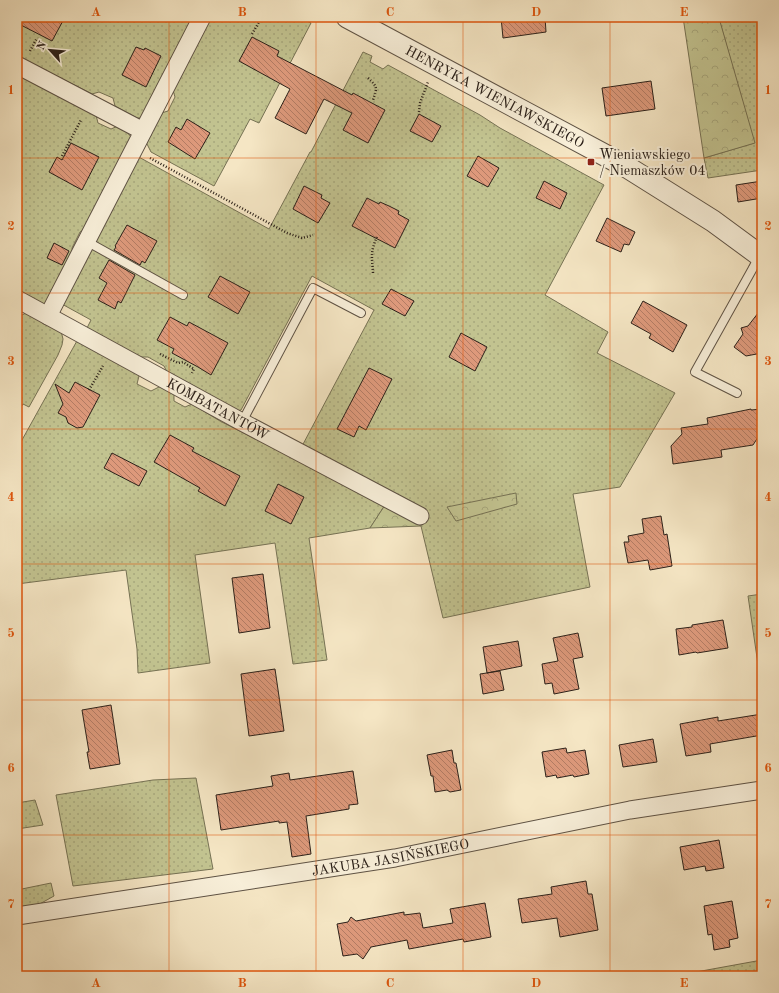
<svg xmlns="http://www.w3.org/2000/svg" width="779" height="993" font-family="'Old Standard TT',serif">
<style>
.grass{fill:url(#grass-dots);stroke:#767254}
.forest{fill:url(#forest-crowns);stroke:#767254}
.building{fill:url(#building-back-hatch);stroke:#2b2019}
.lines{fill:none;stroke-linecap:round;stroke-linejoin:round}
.service-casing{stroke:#5e5244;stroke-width:10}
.minor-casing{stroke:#5e5244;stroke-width:19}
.tertiary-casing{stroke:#5e5244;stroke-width:23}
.path{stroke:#2b2019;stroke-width:2.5;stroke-dasharray:1 2;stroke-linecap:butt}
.service{stroke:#f8efd9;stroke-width:8}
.minor{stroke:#f8efd9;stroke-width:17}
.tertiary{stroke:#f8efd9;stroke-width:21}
.grid{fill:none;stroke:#df560d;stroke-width:1;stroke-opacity:0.55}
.poi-dot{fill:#8f2418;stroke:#f8efd9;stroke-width:1.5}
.labels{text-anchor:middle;stroke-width:4;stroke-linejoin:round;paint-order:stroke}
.street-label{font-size:14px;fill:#2b2019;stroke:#f8efd9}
.poi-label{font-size:14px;fill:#2b2019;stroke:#f8efd9;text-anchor:start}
.neatline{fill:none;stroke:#df560d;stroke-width:1.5}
.grid-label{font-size:13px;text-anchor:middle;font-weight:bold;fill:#df560d}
</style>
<defs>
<pattern id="grass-dots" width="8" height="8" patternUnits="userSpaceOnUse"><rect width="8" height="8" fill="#c2c390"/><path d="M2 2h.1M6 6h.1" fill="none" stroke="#a7a77c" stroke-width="1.8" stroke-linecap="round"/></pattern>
<pattern id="forest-crowns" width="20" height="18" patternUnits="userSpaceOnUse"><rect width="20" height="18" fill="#c2c390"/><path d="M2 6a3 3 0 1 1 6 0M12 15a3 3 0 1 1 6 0" fill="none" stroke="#a7a77c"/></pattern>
<pattern id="building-back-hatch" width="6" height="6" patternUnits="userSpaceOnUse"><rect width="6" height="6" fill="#dd997b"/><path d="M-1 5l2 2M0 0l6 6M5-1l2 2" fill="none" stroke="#b37c64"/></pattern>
</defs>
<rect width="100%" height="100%" fill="#f5e6c4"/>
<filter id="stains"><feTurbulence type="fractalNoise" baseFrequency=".005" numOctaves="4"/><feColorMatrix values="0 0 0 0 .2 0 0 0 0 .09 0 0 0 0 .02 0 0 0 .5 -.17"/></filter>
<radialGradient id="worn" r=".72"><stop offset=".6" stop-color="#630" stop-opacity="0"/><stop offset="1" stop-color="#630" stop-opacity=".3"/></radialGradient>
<path class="grass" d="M17 17H197L141 118H137L115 106 113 98 99 92 92 94 17 56Z
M209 17H299L311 23 259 123 250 119 214 186 151 152 145 140 158 114 168 111 175 97 172 87Z
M712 17H762V170L708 178 704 158 754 143 719 19Z
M363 52 372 56 370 62 383 69 388 65 480 115 500 128 604 185 545 295 608 332 597 353 675 393 620 487 573 494 590 587 443 618 421 526 427 511 376 486 301 448 374 310 312 276 241 410 237 411 167 372 164 366 148 357H139L87 328 91 320 60 303 137 156 269 229 310 152H311Z
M17 74 96 115 98 123 111 129 118 126 126 131 131 137 130 144 85 229 80 232 72 248 73 254 48 302 41 305 17 292Z
M30 311 61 331 63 339 62 345 58 355 29 407 23 404 17 414V313L22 315Z
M78 339 140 372 137 384 151 391 161 386 174 394V401L185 407 192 404 220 421 385 505 370 528 309 538 327 660 293 664 275 543 195 555 210 663 138 673 137 649 126 570 17 584V449Z
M762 594V685H761L748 596Z
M196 778 213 869 73 886 56 795 153 780Z
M35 800 43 825 17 829V803Z
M51 883 54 896 36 906 17 908V890Z
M762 960V976H661L685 974Z"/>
<path class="forest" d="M683 17H712L719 18 755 143 704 158Z
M516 493 517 504 456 521 447 507Z
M385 505 421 526 370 528Z"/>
<path class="building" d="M17 17H65L52 41 17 23Z
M501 17H545L546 32 503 38Z
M252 37 279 51 277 56 352 95 353 93 385 110 368 143 343 130 352 113 324 99 306 134 275 118 290 89 239 61Z
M136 47 144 50 145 48 161 56 146 87 122 75Z
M651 81 655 109 606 116 602 88Z
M419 114 441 126 432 142 410 131Z
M187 119 210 133 195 159 168 142 176 127 181 130Z
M71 143 99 157 82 190 49 172 57 157 62 160Z
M478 156 499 168 488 187 467 176Z
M544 181 567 193 560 209 536 198Z
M762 181V198L738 202 736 185Z
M304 186 322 195 321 198 330 203 318 223 293 209Z
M367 198 379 204 380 202 389 206 399 211 398 214 409 220 395 248 352 226Z
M607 218 635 232 629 245 624 244 621 252 596 241Z
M127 225 157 241 145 263 142 261 140 265 114 250 116 247 115 246Z
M54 243 69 251 62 265 47 258Z
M109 260 135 275 121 303 118 301 115 309 98 300 107 283 99 278Z
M220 276 250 292 238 314 208 297Z
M391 289 414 301 405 316 382 304Z
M643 301 687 325 673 352 649 338 651 334 631 323Z
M762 308V353L746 356 734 347 743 334 741 328 748 326Z
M170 317 187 326 189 322 228 343 211 375 198 367 172 353 174 349 157 340Z
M461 333 487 347 475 371 449 357Z
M369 368 392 379 366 430 359 426 354 437 337 429Z
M75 382 100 395 83 427 77 428 68 423 66 417 58 413 63 404 55 384 69 393Z
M751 409V410L762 409V431L753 445 721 450 722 457 673 464 671 446 682 434 681 428 708 424 707 418Z
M170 435 194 448 192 451 240 476 225 506 198 491 200 488 154 462Z
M112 453 147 471 139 486 104 468Z
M278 484 304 497 291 524 265 511Z
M661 516 664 535 667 534 672 566 650 570 648 560 628 563 624 542H629L628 536 644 533 642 519Z
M263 574 270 628 239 633 232 578Z
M723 620 728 648 697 653 696 652 679 655 676 629 692 627V625Z
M578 633 583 657 573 659 579 689 554 694 552 683 545 684 542 664 558 661 553 638Z
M518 641 522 666 487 673 483 647Z
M275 669 284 731 249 736 241 674Z
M500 671 504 690 483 694 480 674Z
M111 705 120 764 90 769 87 752H89L82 710Z
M762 714V735L710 744 711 752 686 756 680 724 718 717V721Z
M653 739 657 762 623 767 619 745Z
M566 748 567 753 585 750 589 774 574 777 573 775 557 778 556 775 546 777 542 752Z
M452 750 454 763H456L461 790 450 792 447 790 435 792 433 776H431L427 755Z
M353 771 358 804 349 805V809L306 816 311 854 292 857 287 822 279 823V821L221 830 216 795 273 786 271 776 289 773 290 780Z
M719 840 724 868 706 871 705 866 684 870 680 847Z
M586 881 588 894H592L598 930 560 937 557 918 522 923 518 899 552 894 551 887Z
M732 901 738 938 729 940 730 947 714 950 712 934 708 935 704 906Z
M485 903 491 937 464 942 463 939 409 949 407 940 371 947 363 959 357 954 343 956 337 924 348 922 351 917 356 921 404 912V915L420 913 423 928 453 923 450 909Z"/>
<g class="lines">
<defs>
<path id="service" d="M86 241 183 295
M737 393 695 372 753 268 759 256
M242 422 313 288 361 313"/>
<g id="minor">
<path d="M17 65 143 131"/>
<path id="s1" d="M17 299 242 422 420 516"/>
<path d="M48 316 202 17"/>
<path id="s2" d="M17 916 395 858 630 810 762 790"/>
</g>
<g id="tertiary">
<path id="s3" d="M347 17 627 167 713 221 762 257"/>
</g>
</defs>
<use href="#service" class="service-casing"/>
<use href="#minor" class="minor-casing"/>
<use href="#tertiary" class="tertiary-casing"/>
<path class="path" d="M252 34 262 17
M30 51 37 38
M368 78C378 87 377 88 373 100
M419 112 420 103 428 82
M62 156 81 120
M150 158 287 233 302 238 313 235
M373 273C372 257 370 252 377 237
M160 354 178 363 183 362 194 369 192 373
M89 390 103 366"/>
<use href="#service" class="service"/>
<use href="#minor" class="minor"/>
<use href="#tertiary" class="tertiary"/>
</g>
<path class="grid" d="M169 17V976M316 17V976M463 17V976M610 17V976M17 158H762M17 293H762M17 429H762M17 564H762M17 700H762M17 835H762"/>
<rect class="poi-dot" x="587" y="158" width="8" height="8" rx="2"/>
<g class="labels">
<g class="street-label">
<text dy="5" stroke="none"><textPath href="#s3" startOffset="168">HENRYKA WIENIAWSKIEGO</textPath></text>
<text dy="5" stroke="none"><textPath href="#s1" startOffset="229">KOMBATANTÓW</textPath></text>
<text dy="5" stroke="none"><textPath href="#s2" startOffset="378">JAKUBA JASIŃSKIEGO</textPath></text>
</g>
<g class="poi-label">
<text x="599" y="159">Wieniawskiego<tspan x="599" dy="16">/ Niemaszków 04</tspan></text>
</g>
</g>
<rect width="779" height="993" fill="none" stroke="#f5e6c4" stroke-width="44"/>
<g transform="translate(50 50) rotate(297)" stroke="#f8efd9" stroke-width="3" paint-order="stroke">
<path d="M0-3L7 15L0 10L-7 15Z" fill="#2b2019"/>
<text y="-6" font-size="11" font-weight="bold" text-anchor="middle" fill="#2b2019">N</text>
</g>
<rect x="22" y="22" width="735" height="949" class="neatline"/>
<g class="grid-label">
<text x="96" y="16">A</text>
<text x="242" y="16">B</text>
<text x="390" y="16">C</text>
<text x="536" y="16">D</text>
<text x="684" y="16">E</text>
<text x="11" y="94">1</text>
<text x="768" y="94">1</text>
<text x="11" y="230">2</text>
<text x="768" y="230">2</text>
<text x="11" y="365">3</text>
<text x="768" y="365">3</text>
<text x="11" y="501">4</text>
<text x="768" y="501">4</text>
<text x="11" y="637">5</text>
<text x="768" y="637">5</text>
<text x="11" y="772">6</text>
<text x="768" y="772">6</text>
<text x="11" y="908">7</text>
<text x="768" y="908">7</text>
<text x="96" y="987">A</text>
<text x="242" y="987">B</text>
<text x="390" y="987">C</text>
<text x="536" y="987">D</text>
<text x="684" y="987">E</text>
</g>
<rect width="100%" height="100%" filter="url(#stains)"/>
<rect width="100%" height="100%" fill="url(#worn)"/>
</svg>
